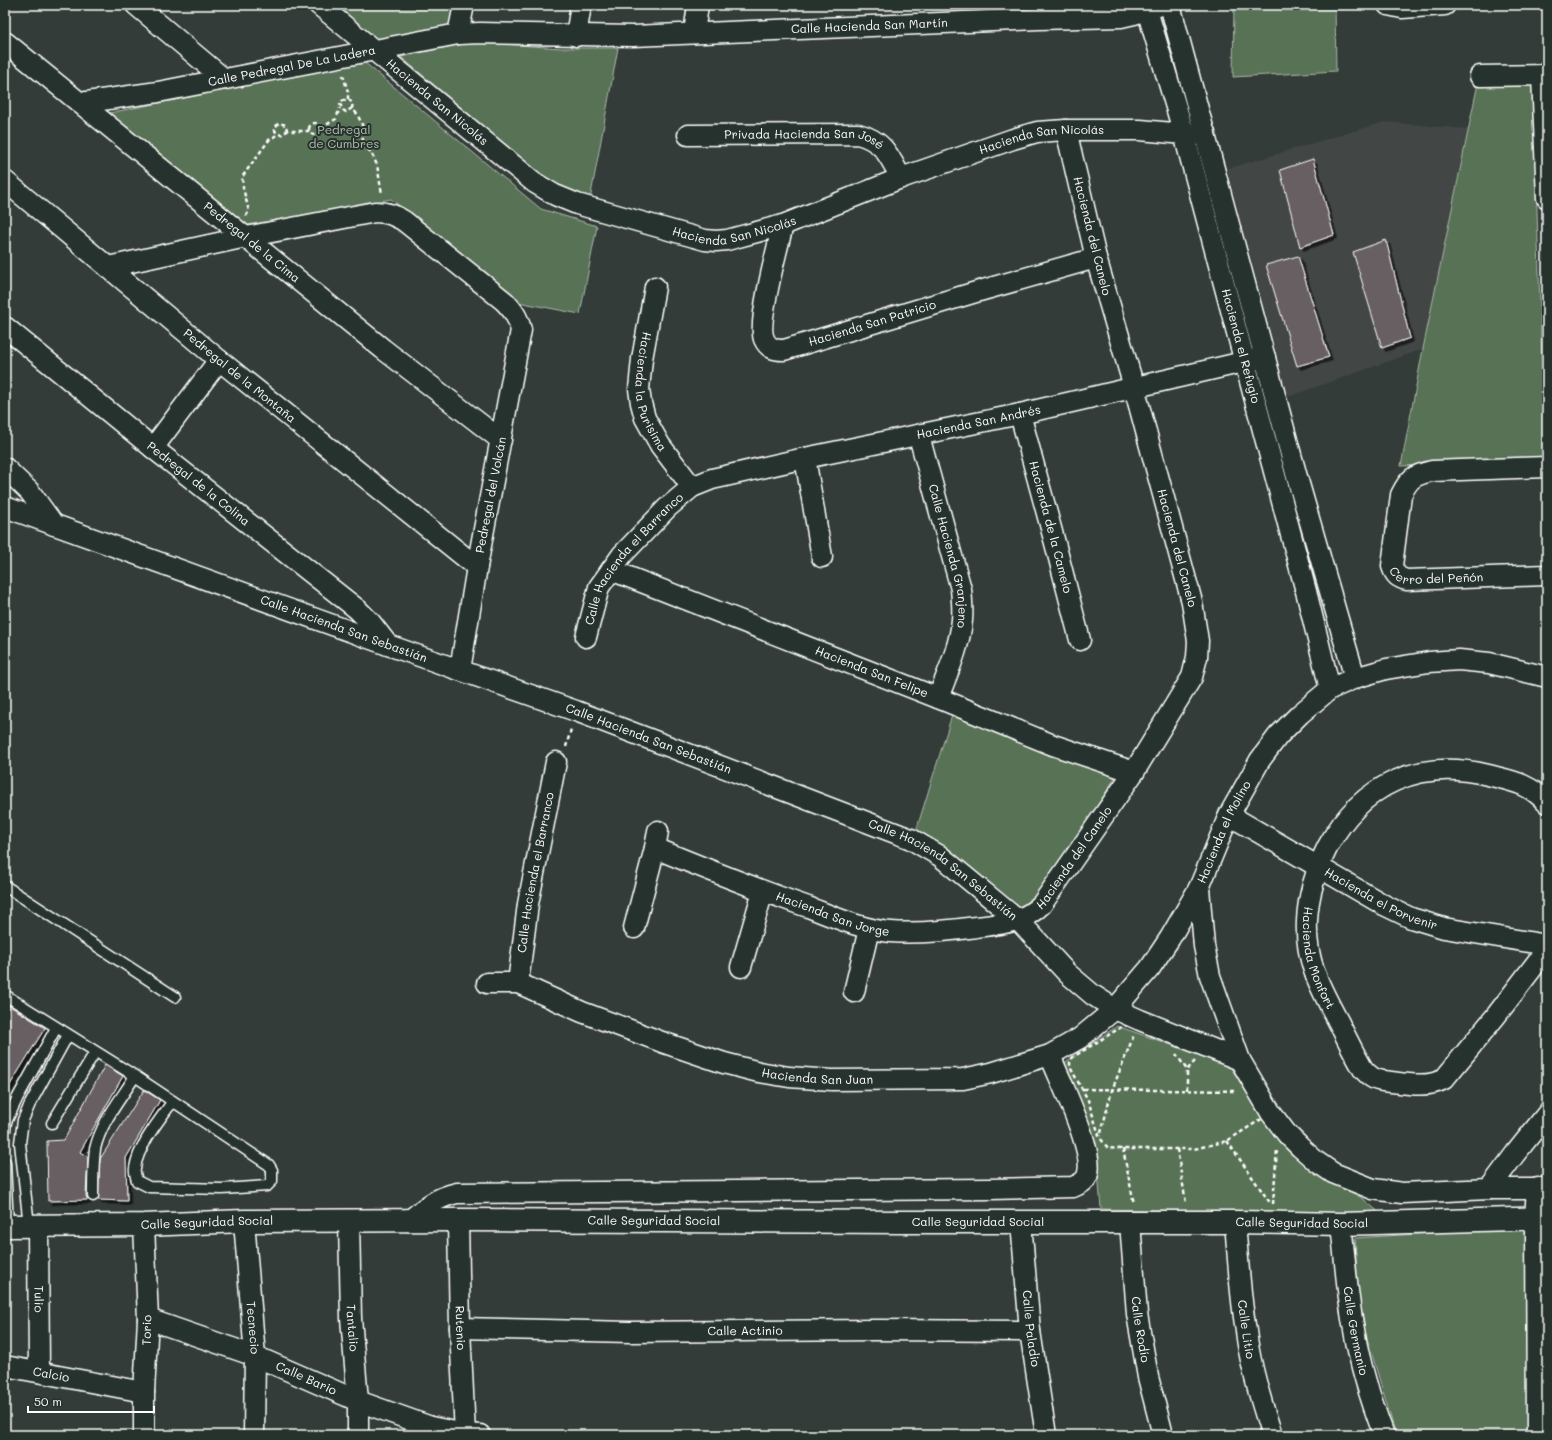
<svg xmlns="http://www.w3.org/2000/svg" width="1552" height="1440" font-family="Mali,sans-serif">
<style>
.built{fill:#434645}
.green{fill:#597257;stroke:#acb8ab}
.building{fill:#685e64;stroke:#fff;filter:url(#shadow)}
.lines{fill:none;stroke-linecap:round;stroke-linejoin:round}
.service-casing{stroke:#fff;stroke-width:13}
.minor-casing{stroke:#fff;stroke-width:23}
.tertiary-casing{stroke:#fff;stroke-width:25}
.path{stroke:#fff;stroke-width:2.5;stroke-dasharray:4 3;stroke-linecap:butt}
.service{stroke:#26332d;stroke-width:10}
.minor{stroke:#26332d;stroke-width:20}
.tertiary{stroke:#26332d;stroke-width:22}
.labels{text-anchor:middle;stroke-width:4;stroke-linejoin:round;paint-order:stroke}
.street-label{font-size:12px;fill:#fff;stroke:#26332d}
.park-label{font-size:12px;fill:#b4c0b3;stroke:#26332d}
</style>
<defs>
<filter id="shadow"><feDropShadow dx="3.5" dy="3.5" stdDeviation="0" flood-color="#0009"/></filter>
</defs>
<rect width="100%" height="100%" fill="#333c38"/>
<filter id="ink" filterUnits="userSpaceOnUse"><feTurbulence type="fractalNoise" baseFrequency=".025" numOctaves="2"/><feDisplacementMap in="SourceGraphic" scale="8" xChannelSelector="R" yChannelSelector="G"/><feConvolveMatrix kernelMatrix="1 2 1 2 8 2 1 2 1" color-interpolation-filters="sRGB"/></filter>
<g filter="url(#ink)">
<path class="built" d="M1384 122 1468 129 1423 349 1288 397 1227 169Z"/>
<path class="green" d="M335 5H455L451 25 378 40Z
M1234 5H1337H1335L1336 71 1233 77Z
M471 42 561 48H618L590 200 553 185 401 57Z
M364 62 541 209 597 226 580 314 518 302 391 199 248 225 109 113Z
M1478 83 1533 85 1545 461 1401 466 1423 349Z
M952 715 1116 776 1030 914 1016 920 916 831Z
M1117 1026 1229 1065 1270 1129 1319 1174 1362 1198 1381 1214 1101 1209 1097 1159 1060 1066Z
M1525 1227 1528 1435H1396L1359 1311 1355 1238Z"/>
<path class="building" d="M1313 159 1334 235 1300 247 1280 170Z
M1386 240 1410 338 1382 348 1353 252Z
M1298 256 1329 357 1297 366 1266 265Z
M5 1003 45 1028 5 1093Z
M105 1065 123 1076 80 1152 88 1157 86 1196 88 1200 48 1201 47 1141 64 1140Z
M144 1090 160 1100 126 1158 127 1201 98 1200 100 1159Z"/>
<g class="lines">
<defs>
<path id="service" d="M5 886 175 997
M5 995 135 1076 269 1165 272 1170V1181L267 1186 222 1189 149 1187 137 1181C136 1177 134 1172 135 1168 138 1146 160 1119 173 1101
M52 1123 95 1052
M5 1130 6 1122 18 1097 56 1028
M5 1162 8 1226
M93 1196C93 1180 93 1165 95 1149 101 1122 121 1099 135 1076
M29 1226 20 1143 23 1120 30 1104 68 1035"/>
<g id="minor">
<path d="M136 5 224 79"/>
<path id="s1" d="M319 5 535 183 555 195 577 204 705 240 716 241 727 240 783 225 901 178 1013 139 1037 132 1066 130H1140L1184 134 1205 133"/>
<path id="s2" d="M1148 5 1147 10 1184 134 1307 595 1330 689"/>
<path d="M1170 5 1297 477 1355 678"/>
<path d="M1388 5 1402 8 1445 5"/>
<path d="M694 33 698 5"/>
<path d="M458 34 464 5"/>
<path d="M576 36 581 5"/>
<path id="s3" d="M5 42 383 349 501 440"/>
<path d="M1542 75 1547 198"/>
<path d="M1480 76 1547 75"/>
<path id="s4" d="M80 103 158 92 458 34 480 33 633 36 1038 19 1121 17 1134 14 1161 5"/>
<path id="s5" d="M688 135 858 134C884 141 889 156 901 178"/>
<path id="s6" d="M5 181 219 360 477 567"/>
<path id="s7" d="M783 225C778 245 757 324 764 339 768 348 774 350 784 350L976 292 1096 258"/>
<path d="M108 267 246 237 375 212C387 212 394 215 404 221L504 301C513 310 518 317 521 330L477 567 460 670"/>
<path id="s8" d="M655 287 642 359 639 389 641 403 645 418 660 445 692 487"/>
<path id="s9" d="M5 327 153 448 357 609 371 623 388 645"/>
<path id="s10" d="M1020 414 1055 543 1080 640"/>
<path id="s11" d="M919 436 961 589C962 599 963 610 962 620 960 646 947 674 938 698"/>
<path d="M153 448 219 360"/>
<path d="M805 458 822 557"/>
<path id="s12" d="M1547 467 1432 471C1414 475 1409 478 1401 495L1392 566C1395 575 1398 578 1407 580L1547 575"/>
<path d="M5 468 30 492 54 525"/>
<path id="s13" d="M5 507 388 645 576 711 911 839 940 856 1019 921 1067 973 1093 995 1115 1009 1140 1020 1240 1060"/>
<path id="s14" d="M611 570 938 698 1053 745 1134 772"/>
<path id="s15" d="M586 637 599 587 622 555 667 508 692 487 712 479 805 458 1020 414 1265 357"/>
<path id="s16" d="M1547 803C1529 783 1512 781 1488 775 1419 758 1362 784 1328 846 1316 870 1308 894 1307 921 1305 961 1320 987 1338 1021 1346 1037 1354 1054 1363 1069 1369 1076 1374 1080 1383 1081 1403 1083 1427 1089 1444 1079L1495 1017 1547 949"/>
<path id="s17" d="M1229 815 1384 905 1411 918 1444 928 1547 945"/>
<path id="s18" d="M655 848C706 869 756 889 808 907 834 917 863 930 891 932 919 934 948 931 976 927 1002 924 1023 923 1042 904L1134 772 1192 677 1197 657 1198 641 1192 602 1134 387 1096 258 1066 130"/>
<path d="M634 928 655 848 658 831"/>
<path d="M741 967 763 891"/>
<path id="s19" d="M487 983H518L582 1012 662 1042 724 1063 759 1072 789 1077 832 1080 963 1079 991 1073 1050 1055 1080 1038 1115 1009 1150 968 1170 938 1199 888"/>
<path id="s20" d="M518 983 528 904 556 762"/>
<path d="M854 992 869 929"/>
<path d="M1489 1189 1515 1154 1547 1114"/>
<path id="s21" d="M1538 1189H1489L1402 1193 1373 1189 1333 1173 1317 1162 1300 1147 1287 1134 1271 1113 1240 1060 1210 976 1204 946 1199 888 1229 815 1260 760 1278 736 1300 714 1330 689 1355 678 1386 669 1429 662 1459 660 1489 663 1547 677"/>
<path d="M1536 1218 1537 1435"/>
<path id="s22" d="M458 1220 460 1328 465 1435"/>
<path id="s23" d="M244 1221 255 1356 254 1435"/>
<path id="s24" d="M349 1221 351 1318 358 1401V1435"/>
<path d="M409 1221C424 1208 437 1197 457 1193L989 1189 1073 1187C1080 1184 1087 1181 1088 1173 1094 1149 1060 1081 1050 1055"/>
<path id="s25" d="M1021 1222 1030 1331 1046 1435"/>
<path id="s26" d="M1130 1222 1137 1314 1148 1377 1163 1435"/>
<path id="s27" d="M1235 1222C1238 1258 1240 1295 1246 1331 1250 1366 1261 1402 1272 1435"/>
<path id="s28" d="M1341 1224C1345 1259 1347 1295 1354 1330 1360 1366 1371 1401 1384 1435"/>
<path d="M144 1225 148 1319 144 1392V1435"/>
<path id="s29" d="M38 1226 39 1372"/>
<path id="s30" d="M148 1319 255 1356 358 1401 431 1427 465 1434 480 1435"/>
<path id="s31" d="M460 1328 630 1332 877 1330 1030 1331"/>
<path id="s32" d="M5 1366 144 1392"/>
</g>
<g id="tertiary">
<path d="M1536 1218 1538 1189H1547"/>
<path id="s33" d="M5 1226 144 1225 244 1221 458 1220 902 1222H1235L1341 1224 1547 1218"/>
</g>
</defs>
<use href="#service" class="service-casing"/>
<use href="#minor" class="minor-casing"/>
<use href="#tertiary" class="tertiary-casing"/>
<path class="path" d="M343 75 348 92V99
M352 108 346 112 343 110 340 104 342 101 348 99C352 102 353 104 352 108L357 114 362 124 363 142 364 146 371 152 377 165 382 194
M309 129a6 6 0 1 1 12 0a6 6 0 1 1-12 0Z
M321 128 336 119 340 108
M287 131 286 125 279 123 275 127V131L281 135 287 131H309
M246 216 249 211 243 188 242 177 269 140 278 134
M566 747 571 729
M1129 1025 1227 1060 1233 1065 1236 1070 1263 1118 1227 1141 1194 1149H1123L1108 1148 1100 1138 1088 1100 1070 1067V1062L1073 1057 1123 1026Z
M1176 1054 1187 1070
M1083 1089 1238 1091
M1187 1090V1070L1195 1061
M1101 1133 1112 1090 1134 1035
M1227 1141 1271 1204
M1123 1149 1134 1204
M1177 1149 1186 1203
M1273 1204 1277 1149"/>
<use href="#service" class="service"/>
<use href="#minor" class="minor"/>
<use href="#tertiary" class="tertiary"/>
</g>
</g>
<g class="labels">
<g class="street-label">
<text dy="4" stroke="none"><textPath href="#s4" startOffset="796">Calle Hacienda San Martín</textPath></text>
<text dy="4" stroke="none"><textPath href="#s4" startOffset="215">Calle Pedregal De La Ladera</textPath></text>
<text dy="4" stroke="none"><textPath href="#s1" startOffset="153">Hacienda San Nicolás</textPath></text>
<text dy="4" stroke="none"><textPath href="#s1" startOffset="814">Hacienda San Nicolás</textPath></text>
<text dy="4" stroke="none"><textPath href="#s5" startOffset="117">Privada Hacienda San José</textPath></text>
<text dy="4" stroke="none"><textPath href="#s1" startOffset="490">Hacienda San Nicolás</textPath></text>
<text transform="translate(1092 236) rotate(76)" y="4">Hacienda del Canelo</text>
<text dy="4" stroke="none"><textPath href="#s3" startOffset="318">Pedregal de la Cima</textPath></text>
<text dy="4" stroke="none"><textPath href="#s7" startOffset="233">Hacienda San Patricio</textPath></text>
<text dy="4" stroke="none"><textPath href="#s2" startOffset="354">Hacienda el Refugio</textPath></text>
<text dy="4" stroke="none"><textPath href="#s6" startOffset="305">Pedregal de la Montaña</textPath></text>
<text dy="4" stroke="none"><textPath href="#s8" startOffset="108">Hacienda la Purisima</textPath></text>
<text dy="4" stroke="none"><textPath href="#s15" startOffset="483">Hacienda San Andrés</textPath></text>
<text dy="4" stroke="none"><textPath href="#s9" startOffset="249">Pedregal de la Colina</textPath></text>
<text transform="translate(491 495) rotate(-79)" y="4">Pedregal del Volcán</text>
<text dy="4" stroke="none"><textPath href="#s10" startOffset="117">Hacienda de la Camelo</textPath></text>
<text transform="translate(1177 548) rotate(75)" y="4">Hacienda del Canelo</text>
<text dy="4" stroke="none"><textPath href="#s11" startOffset="124">Calle Hacienda Granjeno</textPath></text>
<text dy="4" stroke="none"><textPath href="#s15" startOffset="94">Calle Hacienda el Barranco</textPath></text>
<text dy="4" stroke="none"><textPath href="#s12" startOffset="278">Cerro del Peñón</textPath></text>
<text dy="4" stroke="none"><textPath href="#s13" startOffset="360">Calle Hacienda San Sebastián</textPath></text>
<text dy="4" stroke="none"><textPath href="#s14" startOffset="280">Hacienda San Felipe</textPath></text>
<text dy="4" stroke="none"><textPath href="#s13" startOffset="684">Calle Hacienda San Sebastián</textPath></text>
<text dy="4" stroke="none"><textPath href="#s21" startOffset="596">Hacienda el Molino</textPath></text>
<text dy="4" stroke="none"><textPath href="#s18" startOffset="464">Hacienda del Canelo</textPath></text>
<text dy="4" stroke="none"><textPath href="#s13" startOffset="1008">Calle Hacienda San Sebastián</textPath></text>
<text dy="4" stroke="none"><textPath href="#s20" startOffset="112">Calle Hacienda el Barranco</textPath></text>
<text dy="4" stroke="none"><textPath href="#s17" startOffset="174">Hacienda el Porvenir</textPath></text>
<text dy="4" stroke="none"><textPath href="#s18" startOffset="190">Hacienda San Jorge</textPath></text>
<text dy="4" stroke="none"><textPath href="#s16" startOffset="374">Hacienda Monfort</textPath></text>
<text dy="4" stroke="none"><textPath href="#s19" startOffset="347">Hacienda San Juan</textPath></text>
<text dy="4" stroke="none"><textPath href="#s33" startOffset="649">Calle Seguridad Social</textPath></text>
<text dy="4" stroke="none"><textPath href="#s33" startOffset="973">Calle Seguridad Social</textPath></text>
<text dy="4" stroke="none"><textPath href="#s33" startOffset="1297">Calle Seguridad Social</textPath></text>
<text dy="4" stroke="none"><textPath href="#s33" startOffset="202">Calle Seguridad Social</textPath></text>
<text dy="4" stroke="none"><textPath href="#s29" startOffset="73">Tulio</textPath></text>
<text dy="4" stroke="none"><textPath href="#s23" startOffset="107">Tecnecio</textPath></text>
<text dy="4" stroke="none"><textPath href="#s24" startOffset="107">Tantalio</textPath></text>
<text dy="4" stroke="none"><textPath href="#s22" startOffset="108">Rutenio</textPath></text>
<text dy="4" stroke="none"><textPath href="#s25" startOffset="107">Calle Paladio</textPath></text>
<text dy="4" stroke="none"><textPath href="#s26" startOffset="108">Calle Rodío</textPath></text>
<text dy="4" stroke="none"><textPath href="#s27" startOffset="108">Calle Litio</textPath></text>
<text transform="translate(147 1330) rotate(-89)" y="4">Torio</text>
<text dy="4" stroke="none"><textPath href="#s31" startOffset="285">Calle Actinio</textPath></text>
<text dy="4" stroke="none"><textPath href="#s28" startOffset="108">Calle Germanio</textPath></text>
<text dy="4" stroke="none"><textPath href="#s32" startOffset="47">Calcio</textPath></text>
<text dy="4" stroke="none"><textPath href="#s30" startOffset="169">Calle Bario</textPath></text>
</g>
<g class="park-label">
<text x="344" y="134">Pedregal<tspan x="344" dy="14">de Cumbres</tspan></text>
</g>
</g>
<rect width="1552" height="1440" fill="none" stroke="#26332d" stroke-width="20"/>
<rect x="10" y="10" width="1532" height="1420" fill="none" stroke="#fff" stroke-width="1.5" filter="url(#ink)"/>
<path d="M28 1406v6h126v-6" fill="none" stroke="#ffffff" stroke-width="2"/>
<text x="34" y="1406" font-size="12" fill="#ffffff" stroke="#26332d" stroke-width="3" paint-order="stroke">50 m</text>
</svg>
